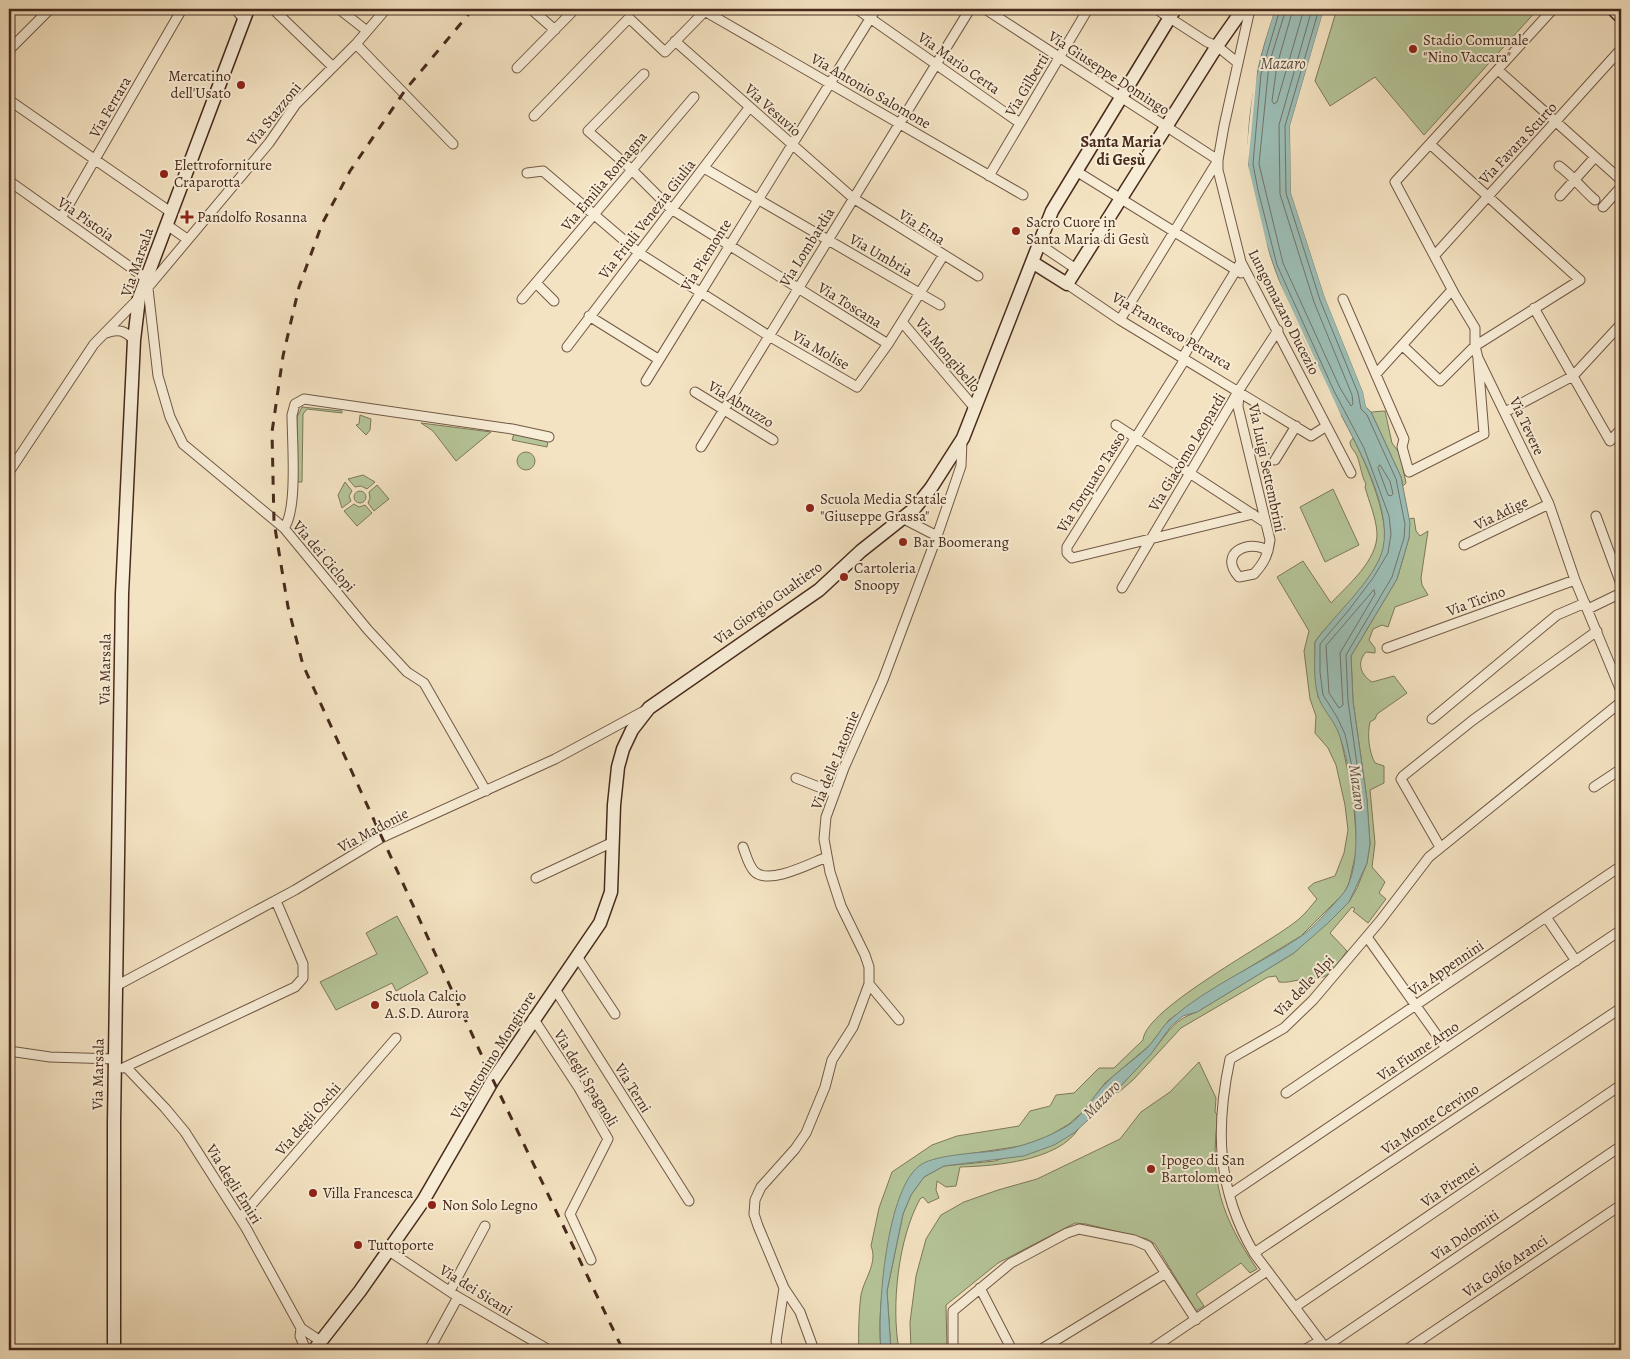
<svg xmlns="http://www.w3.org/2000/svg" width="1630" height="1359" font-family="Alegreya,serif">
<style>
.green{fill:#b5c598;stroke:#7e785a}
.water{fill:#9cbeb6;stroke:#7a8378}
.pier{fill:#f4e3c2}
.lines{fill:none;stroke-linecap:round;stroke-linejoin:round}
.shore{stroke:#727469;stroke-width:1}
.street-casing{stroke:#725846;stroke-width:11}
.secondary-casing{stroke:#472a1c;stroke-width:15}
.street{stroke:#f8edd7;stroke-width:9}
.secondary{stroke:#f8edd7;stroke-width:12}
.rail{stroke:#472a1c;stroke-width:3;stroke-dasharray:9 9;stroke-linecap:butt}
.poi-dot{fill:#8f2418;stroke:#f8edd7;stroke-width:2}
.labels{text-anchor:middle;stroke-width:4;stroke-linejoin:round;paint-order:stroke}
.poi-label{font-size:15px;fill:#472a1c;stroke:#f8edd7;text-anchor:start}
.street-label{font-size:15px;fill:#472a1c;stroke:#f8edd7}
.water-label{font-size:16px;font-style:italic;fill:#5c4f42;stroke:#f8edd7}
.neighbourhood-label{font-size:16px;font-weight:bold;fill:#472a1c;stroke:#f8edd7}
</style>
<rect width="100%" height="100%" fill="#f4e3c2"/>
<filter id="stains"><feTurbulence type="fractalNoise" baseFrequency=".004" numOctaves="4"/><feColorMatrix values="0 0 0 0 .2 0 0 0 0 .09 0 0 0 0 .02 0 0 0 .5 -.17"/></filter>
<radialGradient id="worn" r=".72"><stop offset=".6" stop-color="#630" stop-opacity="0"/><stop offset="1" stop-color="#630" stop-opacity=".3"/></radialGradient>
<path class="green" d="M1337 9H1538L1424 135 1375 77 1330 106 1315 81Z
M302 407 342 411V413L307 409 303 414 302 482H296L297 417Z
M1385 411 1392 443 1400 454 1406 483 1403 486 1401 477 1371 412Z
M360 415 371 419 370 430 366 435 356 425 359 424Z
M421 423 491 432 456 461 433 431Z
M514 434 548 441 547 447 512 440Z
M1353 438C1366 463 1392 523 1383 550 1377 570 1358 592 1345 608 1335 620 1323 629 1315 642V672L1318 697 1333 719 1340 735 1353 795 1357 848 1349 883 1344 893 1301 936 1205 994 1169 1020 1150 1045 1105 1083 1084 1111 1069 1124 1047 1137 1021 1146 948 1157 912 1173C895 1233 875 1287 881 1350H859C858 1337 859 1308 861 1295 864 1279 878 1263 871 1246L879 1208 892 1172 932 1145 957 1136 1019 1126 1030 1111 1050 1106 1056 1095 1074 1093 1099 1068H1114L1143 1040C1145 1008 1271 943 1299 919 1306 913 1311 906 1317 899L1308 888 1314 883 1335 876 1344 853 1348 830 1345 805 1336 765 1328 748 1315 733 1316 716 1310 699 1304 651 1309 631 1277 577 1303 561 1331 603C1348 585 1378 560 1377 533 1376 517 1369 502 1365 487L1366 484C1361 475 1361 466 1357 456 1355 451 1350 448 1350 442Z
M517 461a9 9 0 1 1 18 0a9 9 0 1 1-18 0Z
M363 475 375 482 367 489 361 486 355 487 348 479Z
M345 482 352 491 349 496 351 501 342 508 338 495Z
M377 485 389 499 374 511 368 503 370 498 369 492Z
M1333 489 1359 545 1325 562 1300 507Z
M354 497a6 6 0 1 1 12 0a6 6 0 1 1-12 0Z
M354 504 359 507 365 505 372 513 357 526 344 511Z
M1414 518 1416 531 1420 536 1428 531 1421 578 1422 585 1428 595 1395 607 1388 627 1382 625 1373 629 1369 640 1375 648V653L1366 652C1356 663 1361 675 1372 682L1394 676 1407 693 1377 714 1375 719 1370 722C1367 735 1369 752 1375 763L1384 766V783L1370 790 1375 843 1372 867 1385 882 1379 893 1386 899 1368 923 1353 911 1355 909 1352 907 1330 933 1347 951C1329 976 1330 979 1299 980 1292 981 1287 983 1279 982L1276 976 1268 977 1181 1028 1133 1080 1119 1092 1114 1093C1126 1080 1138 1068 1149 1055 1167 1036 1170 1021 1197 1012L1294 953 1349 902 1357 888 1367 863 1370 844 1367 800 1353 701 1351 656 1397 579 1409 538V519Z
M397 916 428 973 396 991 392 983 336 1010 320 982 377 954 366 933Z
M1199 1062 1216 1098 1215 1112 1218 1116C1209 1180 1221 1216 1257 1269L1250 1273 1241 1263 1196 1294 1204 1306 1196 1311 1155 1244 1147 1239 1086 1224 1075 1223 998 1263 946 1305 947 1350H911L910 1322 916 1276 926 1239 941 1215 964 1202 998 1190 1037 1179 1120 1139 1141 1112 1170 1092Z
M1079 1128C1059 1161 995 1166 960 1167L956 1186 946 1187 937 1181 936 1190 939 1198 928 1203 923 1197 920 1199C898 1239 891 1306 899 1350H891L887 1291 903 1214 911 1195 924 1177 944 1166 995 1161 1074 1133Z"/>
<path class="water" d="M1275 9H1324L1290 126 1291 193 1325 298 1363 392 1366 407 1371 412 1401 477 1410 523 1409 538 1397 579 1351 656 1353 701 1367 800 1370 844 1367 863 1349 902 1328 923 1294 953 1197 1012 1183 1016 1171 1026 1151 1054 1088 1120 1074 1133 1054 1145 1024 1156 944 1166 924 1177 911 1195 903 1214 887 1291 891 1350H881C877 1312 886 1185 922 1164 937 1155 976 1153 994 1151 1019 1148 1045 1139 1067 1126 1083 1116 1091 1099 1103 1086 1116 1072 1133 1061 1147 1048 1156 1039 1162 1026 1172 1018 1210 985 1259 965 1300 937 1312 929 1322 917 1332 906 1338 899 1346 892 1349 883 1364 847 1352 770 1339 734 1334 720 1322 709 1318 696 1313 679 1315 660 1315 642 1332 617 1377 578 1383 548 1393 504 1350 433 1330 394 1300 333 1271 271 1256 205 1253 192 1248 177 1248 164 1246 112 1259 57 1275 9Z"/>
<path class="pier" d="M1273 9H1275L1258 62 1248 165 1272 266 1341 415 1339 416 1270 267 1245 165 1256 61Z
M1324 9H1326L1292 127 1294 193 1327 297 1365 391 1368 406 1374 412 1366 407 1363 392 1325 298 1291 193 1290 126Z"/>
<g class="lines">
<path class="shore" d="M1280 9 1261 74 1253 164 1258 190 1277 265 1334 391 1364 448 1389 516 1391 534 1388 553 1373 578 1348 611 1320 644V672L1323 695 1337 717 1345 734 1353 772 1355 774 1358 771 1348 701 1346 655 1392 577 1404 538 1405 524 1396 479 1367 415 1361 409 1358 393 1320 300 1286 193 1285 126 1319 9
M1286 9 1269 64 1259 164 1283 263 1340 388 1351 406 1353 404 1352 395 1314 302 1280 194 1279 125 1312 9
M1293 9 1277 65 1272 101 1274 104 1277 102 1304 9
M1380 465 1390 481 1393 494 1391 496 1388 495 1378 468Z
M1374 590 1375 594 1340 653 1343 705 1339 708 1329 693 1326 646Z"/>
<defs>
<path id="street" d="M235 9 244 19
M273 9 333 67
M339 9 367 31
M531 9 555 30
M701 9 1023 195
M857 9 1020 123
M985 9 1218 160 1120 320
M1156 9 1207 42 1217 46 1238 63
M1250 9 1224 126 1218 160V170L1241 262 1351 473
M1553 9 1395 182 1455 295 1475 328V346L1478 358 1549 504 1575 580 1621 691
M675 41 853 198 978 276
M356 44 453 144
M9 50 50 9
M517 68 575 9
M1498 70 1621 180
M644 74 588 131 631 169 671 209 888 344
M9 100 172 213
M534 116 629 18 665 52 707 9
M1559 166C1572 175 1582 189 1595 200
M704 168 940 305
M1076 171 1241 273
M527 173 543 171 639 253 769 336 857 387 888 344 943 256
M989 176 1088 9
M9 181 147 279
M1560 196 1595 157
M1603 207 1621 187
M61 218 182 9
M167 225 187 239
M1039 244 1076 269
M1435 255 1621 49
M1241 262 1183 357 1182 364 1067 547V553L1072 558 1253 514
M147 280 158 376 170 417 183 444 284 528 368 630 407 672 424 683 486 791
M536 283 554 301
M1067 284 1120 320 1311 436 1325 427
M522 299 694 97
M1343 299 1404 439 1402 447 1409 472 1484 434 1478 360
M1534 308 1610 441 1621 429
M589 316 658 359
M902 322 973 406
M106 333C119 328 125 331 134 340
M1402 345 1440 381 1475 346 1580 280 1430 144
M567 347 749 108
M1376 374 1452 290
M646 381 876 9
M695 392 773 440
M1239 393 1238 407 1270 540C1268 555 1264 563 1254 574L1239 577C1217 553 1250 538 1268 551
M1505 412 1573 376 1621 324
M1116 425 1266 523
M701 447 970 9
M1275 460 1296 426
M9 472 94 344 139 298 269 143 296 104 356 44 386 9
M1596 516 1621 584
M902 518 937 536 961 466 962 440
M284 528C298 510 292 440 292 415L295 404 304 399 512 429 549 437
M1464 545 1549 504
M1122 588 1239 390 1278 330
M1588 609 1621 593
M1387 648 1575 580
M1432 719 1557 615 1585 603
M796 778 834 793
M1594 787 1621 769
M743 847C746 855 749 867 755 872 770 885 811 863 827 857
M1440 847 1401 779 1403 776 1473 720 1597 631
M536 878 613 842
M1546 917 1576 961
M1367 937 1446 1048
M578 958 615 1014
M869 984 899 1020
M116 986 295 890 381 838 555 759 644 711
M555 989 689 1201
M533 1018 579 1088 608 1139 570 1214 591 1260
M9 1051 50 1057 115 1059
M126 1067 165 1108 185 1132 246 1228 301 1328 316 1338 324 1350
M123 1068 295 987 303 978V964L276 901
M1286 1093 1621 866
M1230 1194 1621 930
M240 1218 396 1038
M389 1251 458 1297 549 1350
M1254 1253 1621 1008
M784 1288 800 1312 814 1350
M980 1288 1012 1350
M450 1291 485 1226
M1295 1307 1621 1085
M301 1328 300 1336 306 1350
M1325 1347 1621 1146
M429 1350 458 1297
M778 1350 776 1341 784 1288 758 1226 754 1214 755 1200 761 1187 795 1149 806 1133 825 1087 832 1060 853 1027 869 984V967L865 955 841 906 830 872 824 839 826 817 844 768 883 680 937 536
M953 1350V1311L1011 1263 1067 1233 1079 1229 1134 1240 1148 1246 1196 1320
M1040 1350 1166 1273
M1150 1350 1267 1271
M1304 1350 1320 1341
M1327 1350 1254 1253C1217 1190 1215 1129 1230 1059L1284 1028 1313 1000 1380 921 1429 857 1621 702
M1406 1350 1621 1205"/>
<path id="secondary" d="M1613 9 1621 17
M1032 262 1067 284 1217 46 1243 9
M114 1350V1122L122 594 134 340 139 298 248 9
M314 1350 360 1291 423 1201 493 1080 600 923 611 892 614 805 618 767 623 749 632 730 649 708 819 590 861 551 914 509 931 488 963 438 1052 211 1175 9"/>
</defs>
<use href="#street" class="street-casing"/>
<use href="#secondary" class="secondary-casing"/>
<use href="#street" class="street"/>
<use href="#secondary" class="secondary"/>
<path class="rail" d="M473 9 406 89 350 171 322 224 299 287 283 356 272 432 274 522 288 607 303 665 493 1080 623 1350"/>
</g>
<g class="poi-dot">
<circle cx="1413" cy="49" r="5"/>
<circle cx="241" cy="85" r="5"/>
<circle cx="164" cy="174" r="5"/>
<path d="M184.5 209.5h5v5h5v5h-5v5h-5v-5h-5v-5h5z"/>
<circle cx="1016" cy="231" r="5"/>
<circle cx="810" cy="508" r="5"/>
<circle cx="903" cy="542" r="5"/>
<circle cx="844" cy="577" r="5"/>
<circle cx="375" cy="1005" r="5"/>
<circle cx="1151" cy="1169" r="5"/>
<circle cx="313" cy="1193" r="5"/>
<circle cx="432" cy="1205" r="5"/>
<circle cx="358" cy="1245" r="5"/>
</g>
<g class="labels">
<g class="poi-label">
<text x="1423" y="45">Stadio Comunale<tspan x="1423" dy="17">"Nino Vaccara"</tspan></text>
<text x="231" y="81" text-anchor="end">Mercatino<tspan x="231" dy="17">dell'Usato</tspan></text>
<text x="174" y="170">Elettroforniture<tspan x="174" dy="17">Craparotta</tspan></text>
<text x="197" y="222">Pandolfo Rosanna</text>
<text x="1026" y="227">Sacro Cuore in<tspan x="1026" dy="17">Santa Maria di Gesù</tspan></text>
<text x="820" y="504">Scuola Media Statale<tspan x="820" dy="17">"Giuseppe Grassa"</tspan></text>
<text x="913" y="547">Bar Boomerang</text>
<text x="854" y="573">Cartoleria<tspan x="854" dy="17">Snoopy</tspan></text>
<text x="385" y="1001">Scuola Calcio<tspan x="385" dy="17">A.S.D. Aurora</tspan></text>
<text x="1161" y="1165">Ipogeo di San<tspan x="1161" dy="17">Bartolomeo</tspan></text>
<text x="323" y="1198">Villa Francesca</text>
<text x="442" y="1210">Non Solo Legno</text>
<text x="368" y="1250">Tuttoporte</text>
</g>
<g class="street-label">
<text transform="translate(959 63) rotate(35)" y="5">Via Mario Certa</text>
<text transform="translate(1109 73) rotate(33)" y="5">Via Giuseppe Domingo</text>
<text transform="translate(1027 85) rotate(-59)" y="5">Via Gilberti</text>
<text transform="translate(871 91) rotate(30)" y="5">Via Antonio Salomone</text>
<text transform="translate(110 107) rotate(-60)" y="5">Via Ferrara</text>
<text transform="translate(773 110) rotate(42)" y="5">Via Vesuvio</text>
<text transform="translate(274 114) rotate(-51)" y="5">Via Stazzoni</text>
<text transform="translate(1518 143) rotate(-47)" y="5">Via Favara Scurto</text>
<text transform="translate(604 181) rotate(-50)" y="5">Via Emilia Romagna</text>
<text transform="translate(86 219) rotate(35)" y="5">Via Pistoia</text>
<text transform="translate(647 219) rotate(-52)" y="5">Via Friuli Venezia Giulia</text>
<text transform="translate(922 227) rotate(33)" y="5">Via Etna</text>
<text transform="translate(807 247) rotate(-58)" y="5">Via Lombardia</text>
<text transform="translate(706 255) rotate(-58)" y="5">Via Piemonte</text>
<text transform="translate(881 255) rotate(30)" y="5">Via Umbria</text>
<text transform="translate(137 262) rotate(-71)" y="5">Via Marsala</text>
<text transform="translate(850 305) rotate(32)" y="5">Via Toscana</text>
<text transform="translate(1284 312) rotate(63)" y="5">Lungomazaro Ducezio</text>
<text transform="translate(1172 331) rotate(31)" y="5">Via Francesco Petrarca</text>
<text transform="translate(821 350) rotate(30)" y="5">Via Molise</text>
<text transform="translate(948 355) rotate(50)" y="5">Via Mongibello</text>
<text transform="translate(741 404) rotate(32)" y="5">Via Abruzzo</text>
<text transform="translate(1527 426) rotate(65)" y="5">Via Tevere</text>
<text transform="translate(1187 452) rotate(-59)" y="5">Via Giacomo Leopardi</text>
<text transform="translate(1267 468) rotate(78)" y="5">Via Luigi Settembrini</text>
<text transform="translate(1091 482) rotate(-58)" y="5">Via Torquato Tasso</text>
<text transform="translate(1501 513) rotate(-26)" y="5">Via Adige</text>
<text transform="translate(324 556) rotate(50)" y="5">Via dei Ciclopi</text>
<text transform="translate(1476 601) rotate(-20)" y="5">Via Ticino</text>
<text transform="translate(768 603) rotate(-36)" y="5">Via Giorgio Gualtiero</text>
<text transform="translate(105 669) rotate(-89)" y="5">Via Marsala</text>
<text transform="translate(835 760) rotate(-68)" y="5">Via delle Latomie</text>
<text transform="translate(373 830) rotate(-28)" y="5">Via Madonie</text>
<text transform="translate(1446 968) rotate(-34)" y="5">Via Appennini</text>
<text transform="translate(1304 986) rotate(-46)" y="5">Via delle Alpi</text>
<text transform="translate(1418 1051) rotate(-34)" y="5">Via Fiume Arno</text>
<text transform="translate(493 1055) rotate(-58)" y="5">Via Antonino Mongitore</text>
<text transform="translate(98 1074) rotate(-89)" y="5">Via Marsala</text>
<text transform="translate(586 1078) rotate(59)" y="5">Via degli Spagnoli</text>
<text transform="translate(633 1088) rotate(58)" y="5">Via Terni</text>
<text transform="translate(308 1119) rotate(-49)" y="5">Via degli Oschi</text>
<text transform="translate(1430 1119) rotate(-34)" y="5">Via Monte Cervino</text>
<text transform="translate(234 1184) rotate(58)" y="5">Via degli Emiri</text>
<text transform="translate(1450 1185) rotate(-34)" y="5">Via Pirenei</text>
<text transform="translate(1465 1235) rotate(-34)" y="5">Via Dolomiti</text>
<text transform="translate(1505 1266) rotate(-34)" y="5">Via Golfo Aranci</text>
<text transform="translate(476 1290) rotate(32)" y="5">Via dei Sicani</text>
</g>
<g class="water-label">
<text x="1283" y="69">Mazaro</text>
<text transform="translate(1358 787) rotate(82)" y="6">Mazaro</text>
<text transform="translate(1101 1099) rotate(-46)" y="6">Mazaro</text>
</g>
<g class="neighbourhood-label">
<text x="1121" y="147">Santa Maria<tspan x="1121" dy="18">di Gesù</tspan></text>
</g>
</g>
<rect width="1630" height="1359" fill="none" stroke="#f4e3c2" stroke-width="30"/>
<rect x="10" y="10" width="1610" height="1339" fill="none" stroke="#472a1c" stroke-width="2.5"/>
<rect x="15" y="15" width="1600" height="1329" fill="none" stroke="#472a1c"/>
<rect width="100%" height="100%" filter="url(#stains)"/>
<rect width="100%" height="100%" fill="url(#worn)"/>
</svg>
